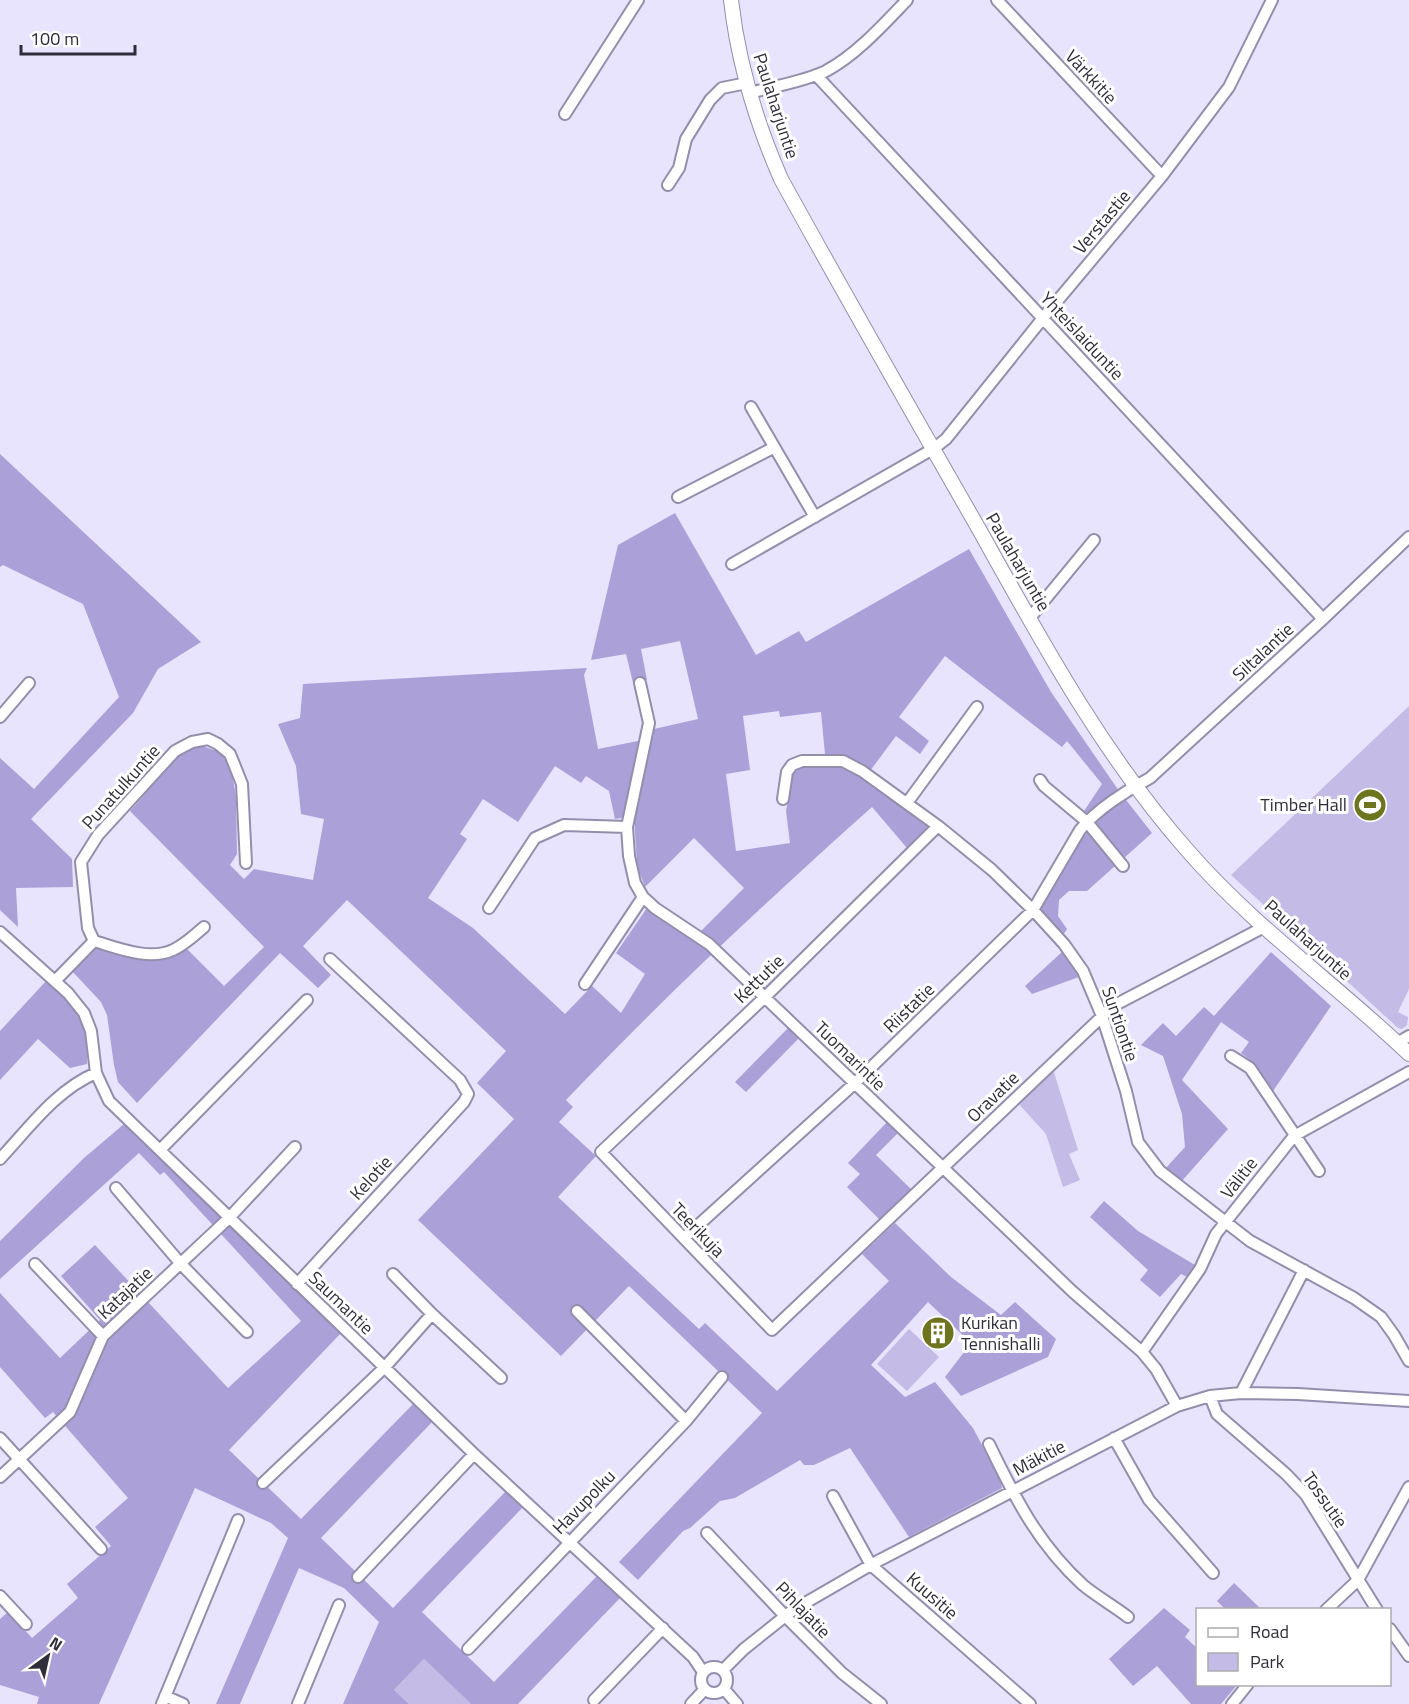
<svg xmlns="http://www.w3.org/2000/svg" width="1409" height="1704" font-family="'Titillium Web',sans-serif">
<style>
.green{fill:#c4bbe6}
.forest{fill:#aca0d9;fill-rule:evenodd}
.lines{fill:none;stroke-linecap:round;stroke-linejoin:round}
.minor-casing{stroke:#948eac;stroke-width:14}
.major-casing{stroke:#948eac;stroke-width:16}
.minor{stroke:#fff;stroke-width:10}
.major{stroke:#fff;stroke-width:14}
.labels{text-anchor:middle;stroke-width:6;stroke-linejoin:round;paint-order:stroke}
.street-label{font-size:18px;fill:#302d3a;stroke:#fff}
.poi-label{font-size:18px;fill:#302d3a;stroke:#fff;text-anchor:end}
</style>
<rect width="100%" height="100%" fill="#e8e4fe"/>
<path class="green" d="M1409 706V989L1398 1012 1408 1017 1407 1025 1402 1029 1398 1028 1231 875Z
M1053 1069 1078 1150 1069 1154 1080 1180 1063 1187 1046 1134 1017 1102Z
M909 1329 939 1357 907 1391 877 1364Z
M424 1659 471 1704H409L394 1690Z"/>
<path class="forest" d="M0 454 201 642 158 669 133 713 31 819 72 859 73 887 16 888 18 927 0 910V758L34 789 119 697 83 604 3 565 0 567Z
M675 513 756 655 799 631 806 642 969 549 1051 692 1119 791 1152 833 1087 891H1069L1059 900 1058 916 1067 929 1062 937 1039 911 1083 837 1093 826 1084 811 1102 784 1067 741 1062 747 945 656 899 717 929 741 920 754 896 736 864 779 929 826 907 848 872 807C767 901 664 997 566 1100L573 1107 559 1122 596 1156 558 1197 699 1329 705 1323 777 1391 889 1281 862 1254 895 1223 951 1277 1001 1315 1015 1302 1056 1339 1048 1357 961 1396 945 1377 971 1343 928 1302 871 1365 905 1397 935 1382 973 1428 1000 1479 1002 1488 909 1537 850 1448 814 1465H804L800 1460 735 1498 720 1501 690 1528 683 1531 638 1580 619 1562 762 1413 629 1286 561 1356 418 1220 514 1119 477 1083 506 1051 347 900 303 946 331 975 318 988 280 953 137 1103 118 1082 114 1065 107 1015 101 1002 71 970 95 945C126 955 157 970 186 948L224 986 264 947 130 811 179 755 191 748 202 746 217 751 225 759 232 774 236 796 237 854 230 865 244 879 254 869 313 880 324 819 301 814 296 766 278 724 300 718 303 684 587 668 584 675 598 749 653 738 654 729 698 719 680 641 641 649 647 680 633 683 626 654 591 660 618 545ZM779 711 780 717 821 712 826 765H808L799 768 793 774 786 811 790 843 736 851 726 774 750 770 743 716ZM555 766 581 783 586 776 609 791 615 819 634 816 637 866 645 887 694 838 744 888 693 939 647 908 616 953 645 974 621 1013 592 986 565 1014 473 928 428 898 467 839 460 834 483 799 518 822Z
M1063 951 1072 962 1079 977 1032 994 1025 986Z
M1271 952 1331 1006 1271 1094 1254 1063 1241 1053 1249 1042 1221 1022 1182 1080 1228 1129 1181 1182 1165 1169 1185 1147 1182 1114 1163 1056 1141 1045 1163 1023 1176 1036 1204 1007 1214 1016Z
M46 981C77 1009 89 1020 87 1064L70 1068 38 1039 0 1080V1031Z
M790 1026 801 1036 746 1092 735 1082Z
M888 1121 899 1132 876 1155 911 1189 880 1220 847 1187 860 1174 848 1163Z
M124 1124 342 1332 229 1450 301 1519 415 1402 434 1420 321 1538 393 1608 507 1490 524 1506 422 1612 494 1682 597 1576 620 1598 518 1704H471L424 1659 394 1690 409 1704H343L379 1622 344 1588 299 1568 240 1704H216L288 1538 271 1523 195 1488 99 1704H37L39 1697 0 1685V1619L8 1612 32 1638 78 1598 67 1584 111 1546 95 1527 128 1498 53 1412 45 1418 0 1367V1293L60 1358 100 1320 61 1276 95 1245 228 1388 301 1321 164 1172 160 1175 139 1153 0 1279V1241L84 1158Z
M1104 1201 1138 1231 1195 1265 1189 1278 1181 1274 1160 1297 1140 1280 1148 1270 1090 1217Z
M1234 1583 1261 1609H1225L1217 1601Z
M1164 1608 1190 1630 1185 1637 1197 1648 1198 1684 1237 1685 1221 1704H1191L1157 1666 1133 1686 1109 1659Z"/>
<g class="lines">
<defs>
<path id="minor" d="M997 0 1162 176
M816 75 1323 619
M750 93C774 86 803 82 826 71 857 54 883 25 907 0
M565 114 638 0
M668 185 679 168 686 139 710 100 722 88 747 83
M751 407 815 517
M678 497 773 448
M732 564 933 449 946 439 1043 318 1162 176 1229 87 1272 0
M1029 619 1094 540
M640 683 649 723 627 827 629 856 635 883 643 897 655 908 709 944 1073 1292 1142 1352 1156 1369 1177 1406
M0 717 29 683
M1040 780 1044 786 1087 822 1123 866
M783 799 787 772 792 765 802 761H843L862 771 938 826 992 870 1033 910 1064 944 1083 971 1102 1016 1126 1091 1138 1142 1160 1171 1250 1241 1354 1298 1381 1317 1394 1335 1409 1361
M907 803 977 707
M938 826 765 997 601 1152 772 1330 1113 1006 1264 927
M489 908 535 838 564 825 627 827
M0 932 68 993 84 1013 91 1031 96 1073 109 1101 474 1454 693 1657 703 1672
M94 941C118 948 149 961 173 950 184 945 195 935 204 927
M55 981 94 941 88 928 81 862 98 835 175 751 192 742 208 739 218 744 230 754 242 784 246 863
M585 984 643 897
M1397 1043 1409 1036
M1231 1056 1250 1068 1319 1171
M160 1150 307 1000
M0 1159C29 1128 56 1090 96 1073
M116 1188 181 1264 247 1332
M684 1238 855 1083 1033 910 1080 830C1096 810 1127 790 1150 778L1323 619 1409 537
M35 1264 103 1336
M393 1274 432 1314 501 1378
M297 1284 464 1102 468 1094 460 1080 330 959
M577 1311 686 1421
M1142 1352 1200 1269 1216 1234 1294 1136 1409 1072
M1241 1393 1304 1270
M1210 1396 1217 1414 1286 1474 1306 1495 1377 1610
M0 1438 101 1549
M1114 1438 1149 1500 1213 1573
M989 1444C1015 1498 1038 1544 1083 1585 1096 1596 1114 1606 1128 1617
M0 1477 70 1412 103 1336 229 1218 295 1147
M263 1483 385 1367 432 1314
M833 1496 871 1565 1030 1704
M707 1533 785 1616 842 1673 881 1704
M358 1577 474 1454
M0 1596 26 1624
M1326 1610 1358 1580 1409 1487
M1390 1629 1409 1656
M468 1649 686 1421 722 1377
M701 1680a13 13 0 1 1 26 0a13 13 0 1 1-26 0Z
M723 1670 744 1649 793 1610 876 1562 1177 1406 1210 1396 1241 1393 1298 1394 1409 1401
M724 1689 737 1704
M165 1696 183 1704
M594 1700 663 1628
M162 1704 238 1520
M298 1704 339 1605
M691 1704 705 1689
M1232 1704 1248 1684"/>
<path id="major" d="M731 0C738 62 756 122 781 179 846 297 913 414 980 531 1042 642 1103 755 1188 851 1254 927 1337 985 1409 1054"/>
</defs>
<use href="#minor" class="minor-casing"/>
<use href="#major" class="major-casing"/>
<use href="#minor" class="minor"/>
<use href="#major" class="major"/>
</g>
<defs>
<symbol id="stadium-disc" viewBox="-11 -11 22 22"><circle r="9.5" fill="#6e741d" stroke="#fff"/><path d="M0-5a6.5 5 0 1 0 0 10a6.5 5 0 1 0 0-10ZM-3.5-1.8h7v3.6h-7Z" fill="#fff"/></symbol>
<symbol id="building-disc" viewBox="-11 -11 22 22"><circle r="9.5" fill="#6e741d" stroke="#fff"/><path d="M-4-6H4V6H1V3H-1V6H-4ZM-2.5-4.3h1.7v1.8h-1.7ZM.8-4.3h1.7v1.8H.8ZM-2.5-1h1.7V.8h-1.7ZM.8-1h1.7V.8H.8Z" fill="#fff"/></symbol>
</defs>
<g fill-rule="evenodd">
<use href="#stadium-disc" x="1351" y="786" width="38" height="38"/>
<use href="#building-disc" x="919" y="1314" width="38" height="38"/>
</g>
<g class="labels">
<g class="street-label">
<text transform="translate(1091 77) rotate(47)" y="6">Värkkitie</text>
<text transform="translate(776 106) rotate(72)" y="6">Paulaharjuntie</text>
<text transform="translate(1102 222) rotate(-50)" y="6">Verstastie</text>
<text transform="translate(1082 336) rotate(47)" y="6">Yhteislaiduntie</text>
<text transform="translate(1018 562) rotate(60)" y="6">Paulaharjuntie</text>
<text transform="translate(1263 652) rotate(-43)" y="6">Siltalantie</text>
<text transform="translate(121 787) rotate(-48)" y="6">Punatulkuntie</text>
<text transform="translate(1308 940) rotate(42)" y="6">Paulaharjuntie</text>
<text transform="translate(759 979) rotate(-44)" y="6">Kettutie</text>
<text transform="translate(909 1008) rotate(-44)" y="6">Riistatie</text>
<text transform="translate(1120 1024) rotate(71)" y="6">Suntiontie</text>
<text transform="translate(850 1056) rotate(44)" y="6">Tuomarintie</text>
<text transform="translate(993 1097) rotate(-44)" y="6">Oravatie</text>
<text transform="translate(371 1178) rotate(-48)" y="6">Kelotie</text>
<text transform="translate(1239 1178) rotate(-52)" y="6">Välitie</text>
<text transform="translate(698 1230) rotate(46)" y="6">Teerikuja</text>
<text transform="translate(125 1293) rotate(-43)" y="6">Katajatie</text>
<text transform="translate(341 1303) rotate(44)" y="6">Saumantie</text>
<text transform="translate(1039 1458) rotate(-28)" y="6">Mäkitie</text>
<text transform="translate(1325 1500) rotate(55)" y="6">Tossutie</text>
<text transform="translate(584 1502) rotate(-46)" y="6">Havupolku</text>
<text transform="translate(932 1596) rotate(41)" y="6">Kuusitie</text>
<text transform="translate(803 1610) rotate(46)" y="6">Pihlajatie</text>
</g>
<g class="poi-label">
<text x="1347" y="811">Timber Hall</text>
<text x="961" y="1329" text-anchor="start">Kurikan<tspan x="961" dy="21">Tennishalli</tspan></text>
</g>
</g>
<rect x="1196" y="1608" width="195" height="78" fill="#ffffff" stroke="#acabb0" stroke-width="1.5"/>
<rect x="1208" y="1628" width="30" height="9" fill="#ffffff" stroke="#acabb0" stroke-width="1.5"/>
<text x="1250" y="1638" font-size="18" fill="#302d3a">Road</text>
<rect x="1208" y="1653" width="30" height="18" fill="#c4bbe6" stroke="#acabb0" stroke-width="1.5"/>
<text x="1250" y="1668" font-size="18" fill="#302d3a">Park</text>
<g transform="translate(48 1656) rotate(33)" stroke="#ffffff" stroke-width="4.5" paint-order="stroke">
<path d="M0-4.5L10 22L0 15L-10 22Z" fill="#302d3a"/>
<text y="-9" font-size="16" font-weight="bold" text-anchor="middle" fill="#302d3a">N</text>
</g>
<path d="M21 45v9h114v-9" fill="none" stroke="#302d3a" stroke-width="3"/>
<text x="30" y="45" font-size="18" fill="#302d3a" stroke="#ffffff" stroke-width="4.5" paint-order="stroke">100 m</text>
</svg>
